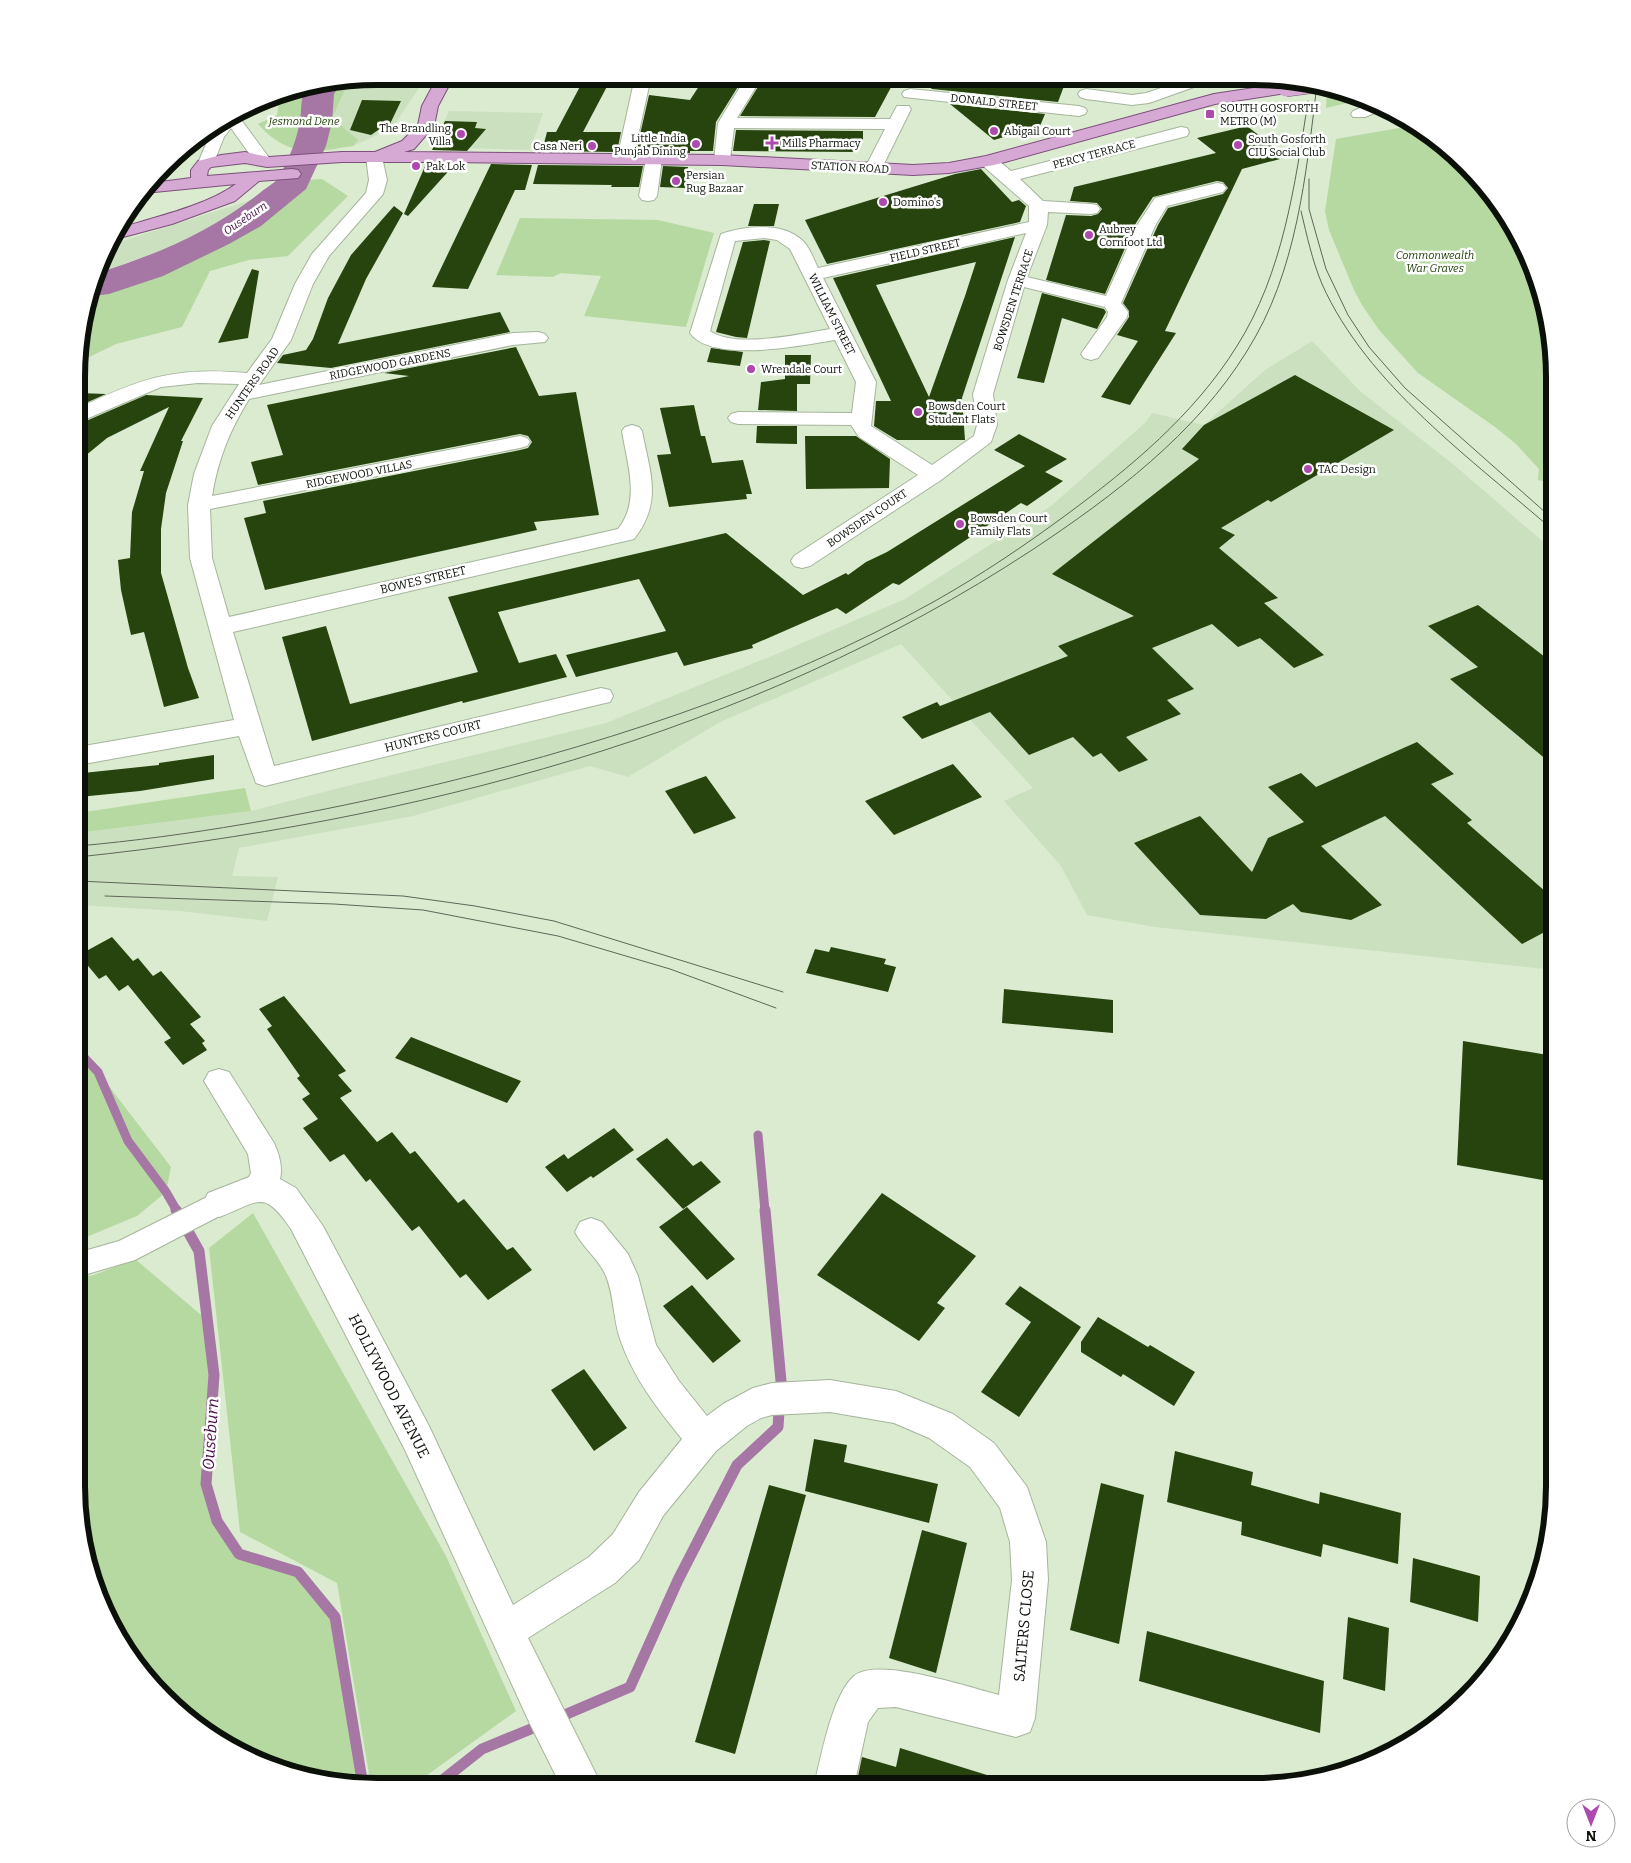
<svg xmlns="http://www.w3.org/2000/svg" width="1631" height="1863" font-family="Bitter,serif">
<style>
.built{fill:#cbe0be}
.green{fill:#b6d9a1}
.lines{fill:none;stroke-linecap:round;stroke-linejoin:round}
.stream-far1{stroke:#a676a5;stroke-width:9}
.stream{stroke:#a676a5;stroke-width:11}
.river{fill:#a676a5;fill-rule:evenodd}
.building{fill:#27440e;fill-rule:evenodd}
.pedestrian-casing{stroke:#a5b59b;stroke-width:2}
.minor-casing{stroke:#a5b59b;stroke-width:2}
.tertiary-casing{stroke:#a5b59b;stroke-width:2}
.primary-casing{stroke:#7d4f7b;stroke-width:2}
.pedestrian{fill:#fff;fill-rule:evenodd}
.minor{fill:#fff;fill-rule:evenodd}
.tertiary{fill:#fff;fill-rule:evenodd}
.primary{fill:#d6a9d5;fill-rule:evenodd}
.tram{stroke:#5d6757;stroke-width:1}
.primary-bridge-casing{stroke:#7d4f7b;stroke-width:18;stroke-linecap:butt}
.primary-bridge{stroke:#d6a9d5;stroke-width:17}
.poi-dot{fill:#ae49ae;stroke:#fff;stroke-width:2}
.labels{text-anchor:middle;stroke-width:5;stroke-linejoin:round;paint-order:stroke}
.far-street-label{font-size:11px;fill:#0b1108;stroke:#fff}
.far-poi-label{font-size:11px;fill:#0b1108;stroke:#fff;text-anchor:start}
.far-park-label{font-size:11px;font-style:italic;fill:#1c3c00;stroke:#fff}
.far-water-label{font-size:11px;font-style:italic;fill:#490c49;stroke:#fff}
.street-label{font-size:12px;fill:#0b1108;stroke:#fff}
.near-street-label{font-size:15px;fill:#0b1108;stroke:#fff}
.near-water-label{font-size:16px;font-style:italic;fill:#490c49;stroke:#fff}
.rim{fill:none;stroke:#0b1108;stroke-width:6}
</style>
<rect width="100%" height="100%" fill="#daebd0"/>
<path class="built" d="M377 76H427L392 128 353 146 357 140 331 118 349 81Z
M449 111 543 113 530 150 433 147Z
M251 200 240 219 215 234 199 243 98 282 110 245Z
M1312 341 1360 391 1454 465 1554 551V970L1155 927 1087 915 1061 866 1004 801 1033 788 901 644 720 722 628 777 590 766 413 816 239 848 232 876 278 877 267 921 180 911 78 905V833L251 811 347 786 606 723 779 653 905 599 1051 506 1146 422 1152 413 1204 425 1265 370Z"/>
<path class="green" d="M349 81 332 118 358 140 353 146C311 153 288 157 258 124L277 115 281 92Z
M1342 90 1364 99 1326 108 1327 92Z
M1416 125 1421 127 1504 210 1539 281 1554 358V483L1538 480 1539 469 1516 444 1495 427 1418 373 1379 330 1362 305 1354 290 1329 230 1325 211 1336 139Z
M322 179 348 196 288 256 249 260 210 271 182 327 116 344 79 362V338L98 282 199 243 240 219 251 200 307 180Z
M520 218 658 220 714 233 686 327 584 316 601 276 561 273 553 277 496 275Z
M245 788 251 811 78 833V813Z
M78 1058 98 1072 171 1167 166 1192 137 1216 77 1241Z
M253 1213 446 1556 516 1711 412 1786H371L337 1583 240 1532 209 1248Z
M135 1259 207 1320 214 1375 206 1484 217 1521 239 1554 298 1572 335 1617 363 1786 299 1776 227 1747 179 1712 127 1653 92 1582 77 1505V1278L94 1275Z"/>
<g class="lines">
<path class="stream-far1" d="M78 1051 98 1072 128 1141 166 1192 177 1211
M758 1135 765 1211"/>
<path class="stream" d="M176 1210 199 1251 214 1375 206 1484 217 1521 239 1554 298 1572 335 1617 363 1786
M555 1719 630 1687 678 1580 737 1465 778 1427 781 1381 765 1210
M435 1786 482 1749 543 1724"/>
<path class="river" d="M338 83 340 85 334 94 332 122 326 146 306 189 261 226 229 244 163 276 109 294 93 296 101 272C158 254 214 230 261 192 267 187 277 182 280 175 289 159 297 139 300 121 302 109 300 98 306 88Z"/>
</g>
<path class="building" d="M585 77H612L583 132H621L617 152 542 151 547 132H556Z
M705 77H744L716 122 713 151H690V153L636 152 649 95 690 100Z
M764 77H770L896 78 875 117 740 116Z
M918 78H1067L1058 102 932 89Z
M362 100 401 101 389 126H384L371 135 350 130Z
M950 104 1045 114 1040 126 994 140Z
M445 121 477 122 475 128 486 129 467 151 432 150Z
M1247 126 1274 147 1267 149 1280 159 1242 169 1165 331 1176 333 1130 405 1101 397 1138 341 1117 335 1129 317V311L1123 303 1158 225 1168 208 1223 194 1228 188 1223 182 1217 181 1153 197 1136 223 1105 294 1046 280 1066 215 1091 216 1098 214 1102 209 1097 203 1070 201 1074 187 1216 153 1197 138Z
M736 130 863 131V141L857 152 733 151Z
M426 164H455L408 216 404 214Z
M491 164 532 165 525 190H515L468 289 432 287Z
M538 165 643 166 639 187H611L612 185 533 184Z
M663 166 688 167 685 188 660 187Z
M981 169 1012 202 1019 200 1026 206 1020 222 827 264 805 220 955 174Z
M754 204H779L774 226H748Z
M394 206 403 213 366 279 338 344 500 312 510 332 331 368 277 363 283 355 306 350 313 339 328 298 351 255Z
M1015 237 962 398 965 440H897L874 426 876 401H891L833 278ZM976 262 965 296 929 397 876 285Z
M764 240 770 241 747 338 736 337 716 332 743 242Z
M252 269 259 271 248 338 218 343Z
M1042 293 1104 309 1106 312 1097 329 1062 318 1044 383 1017 378Z
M516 347 539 396 576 392 599 515 534 522 537 530 265 590 244 518 266 513 263 501 520 450 528 448 532 442 528 436 520 434 258 485 251 462 283 455 267 405 409 376 384 373Z
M711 348 743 352 740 366 707 362Z
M785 355H811L810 384H797V411L758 410 761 382 785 379Z
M1295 375 1394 430 1271 502 1268 500 1221 528 1235 535 1219 548 1278 598 1264 603 1324 655 1294 668 1260 638 1238 647 1212 624 1152 648 1194 689 1167 700 1181 714 1126 737 1148 760 1119 772 1101 753 1093 757 1073 737 1029 755 990 712 922 739 902 717 937 702 940 706 1068 656 1058 646 1134 616 1052 574 1199 459 1182 449 1204 425Z
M79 393 106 394 79 406Z
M146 395 203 398 181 441H183L166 493 161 529V573L188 668 199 698 164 707 144 632 131 635 121 590 118 560 130 558 132 512 144 471H140L169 407 107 438 79 461V424Z
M694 405 701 436H705L712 463 743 460 752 494H746L747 499 669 507 657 455 671 454 660 408Z
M757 426H797V444L756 443Z
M1019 434 1067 459 1045 472 1063 481 1027 506 1021 503 899 585 893 583 846 614 837 608 752 645 753 648 684 666 677 652 576 677 566 655 666 631 639 579 498 612 519 663 556 654 567 677 463 703 462 701 312 741 282 637 326 626 350 704 478 672 448 597 726 533 803 595 846 573 848 575 866 562 887 552 1025 466 994 450Z
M805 436H856L890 459 889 488 806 489Z
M1478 605 1554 664V766L1450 679 1478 667 1428 626Z
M1417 742 1454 774 1431 784 1472 820 1467 823 1554 899V927L1522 944 1385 816 1321 846 1382 905 1351 920 1301 912 1293 904 1266 919 1200 915 1134 843 1200 816 1252 872 1268 838 1304 822 1268 787 1301 773 1316 787Z
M214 755V779L140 791 79 797 83 773 159 765V763Z
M953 764 982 797 894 835 865 801Z
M706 776 736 818 694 834 665 791Z
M112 937 133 961 138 958 153 976 161 971 201 1017 190 1024 205 1041 202 1043 207 1050 183 1065 164 1042 171 1038 128 985 119 991 106 975 99 979 79 955Z
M831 947 886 959 884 964 896 967 888 992 806 973 815 949 829 952Z
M1004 989 1113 1000V1033L1002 1023Z
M284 996 346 1071 338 1075 352 1091 340 1098 377 1142 392 1132 410 1154 415 1151 458 1203 464 1199 507 1250 513 1247 532 1270 488 1300 466 1274 460 1278 419 1226 412 1231 370 1179 366 1182 344 1154 330 1162 303 1128 318 1119 302 1099 310 1094 297 1078 300 1076 267 1029 272 1026 259 1009Z
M411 1037 521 1081 507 1103 395 1058Z
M1463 1041 1554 1056V1182L1457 1165Z
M614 1128 634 1150 593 1178 591 1176 567 1192 545 1167 564 1154 568 1159Z
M667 1138 693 1166 701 1161 721 1182 683 1209 636 1159Z
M882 1193 976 1256 937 1303 945 1308 919 1341 817 1275Z
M687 1207 735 1259 707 1280 659 1227Z
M692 1285 741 1341 713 1363 663 1306Z
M1020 1286 1081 1327 1019 1417 981 1392 1031 1322 1005 1304Z
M1098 1317 1148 1347 1150 1345 1195 1372 1174 1406 1123 1374 1121 1377 1081 1352V1342Z
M584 1369 627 1428 594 1451 551 1390Z
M814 1439 847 1445 844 1462 938 1484 929 1523 805 1491Z
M1175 1451 1253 1472 1251 1485 1319 1504 1320 1492 1401 1513 1398 1564 1323 1544 1321 1557 1241 1535 1242 1522 1167 1502Z
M1101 1483 1144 1495 1119 1644 1070 1630Z
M769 1485 806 1495 735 1754 695 1742Z
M922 1530 967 1543 936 1673 889 1658Z
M1413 1558 1480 1576 1478 1622 1410 1602Z
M1348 1617 1389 1628 1385 1691 1343 1679Z
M1147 1631 1324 1681 1320 1733 1139 1681Z
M900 1748 1003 1780V1786H856L862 1757 896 1767Z"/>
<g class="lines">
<defs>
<path id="pedestrian" d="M219 1191 229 1195 232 1203 229 1211 135 1260 77 1277V1253L119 1241Z"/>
<path id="minor" d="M635 77H651L633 159 631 163H619L617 159Z
M746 77H762L737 118 890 119 897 106H909L911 109 880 172H868L865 168 885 129 734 128 730 160 728 164H716L714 160 718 123Z
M1188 79H1210L1208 82 1149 103 1132 105 1086 99 1080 97 1078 94 1080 91 1086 89 1132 95 1146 93Z
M910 89 1079 106 1085 108 1087 111 1085 114 1079 116 904 97 902 94 904 91Z
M1372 103 1384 109 1365 117H1353L1351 114 1353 111Z
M1181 127 1187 128 1189 132 1187 136 1020 179 1043 201 1091 204 1097 205 1100 209 1097 213 1091 214 1048 212 1047 225 1027 277 1106 296 1138 224 1155 198 1217 183 1223 184 1226 188 1223 192 1167 206 1156 224 1121 303 1128 312 1127 317 1098 358 1091 360 1084 358 1081 354 1107 317 1108 312 1105 307 1024 287 993 394 997 425 991 442 941 480 810 566 802 568 794 566 791 561 794 556 918 475 859 437 851 425 738 424 731 422 728 418 731 414 738 412 852 413 856 382 835 340C803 345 712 364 690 333L721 234C745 226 782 221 803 241 810 248 814 260 818 268L1029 222V206L982 165 980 161 982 157H994L1011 171ZM1026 233 1008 280 973 394 977 425 974 436 932 465 871 426 876 382 823 278ZM764 238 777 240 790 249 830 329C799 334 736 349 710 331L735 241Z
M374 152 380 153 382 157 387 180 383 194 329 256 313 284 291 340 259 385 513 333 538 332 545 334 548 338 545 342 513 345 249 399C230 430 218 459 212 496L520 436 527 438 530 442 527 446 520 448 210 509 212 558 229 617 618 529C641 501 627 463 622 431L625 427 632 425 639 427 642 431C650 473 663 502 634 539L233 632 274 766 601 688 610 690 613 696 610 702 601 704 265 786 256 783 239 736 78 765V747L234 720 190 558 188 505 194 474 212 426 239 384 198 383 161 387 79 422V408C143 377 175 367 247 373L272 339 295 284 312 254 366 193 369 180 366 157 368 153Z
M654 154 660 155 662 159 657 196 654 200 648 201 642 200 639 196 646 159 648 155Z
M219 1069 229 1072 274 1143C279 1154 283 1167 280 1179L296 1188 323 1226 429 1426 513 1605 589 1557 613 1534 639 1492 682 1439C657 1408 633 1377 620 1339 613 1318 614 1295 606 1276 599 1259 583 1248 575 1232L580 1222 591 1218 602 1222 628 1254 638 1276 656 1345 679 1381 707 1416 723 1404 753 1388 772 1383 830 1380 896 1391 953 1414 994 1443 1027 1487 1046 1542 1048 1580 1035 1718 1030 1732 1016 1737 896 1707 878 1708 868 1722 854 1786H814C821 1757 832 1695 854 1676 877 1656 971 1688 999 1695L1012 1580 1010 1542 1000 1508 970 1467 929 1438 894 1423 830 1412 772 1415 761 1418 747 1426 716 1451 663 1516 639 1560 615 1583 528 1638 602 1786H561L530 1724 405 1450 291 1229C263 1188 259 1202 219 1217L208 1213 203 1203 208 1193 249 1177 251 1173 248 1154 204 1081 209 1072Z"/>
<path id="tertiary" d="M239 117 270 159 268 163H256L231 128 224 137 212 167H200L198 163 211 132Z"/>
<path id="primary" d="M438 76H454L438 106 434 126 414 149 404 152 722 155 913 165 949 163 986 156 1214 94 1286 83 1292 85 1294 88 1292 91 1286 93 1215 104 994 165 949 173 913 175 722 165 445 162H342L267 167 245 163 211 167 208 170 207 176 292 169 298 170 301 174 298 178 259 181 235 201 172 224 112 240 116 229C152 218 206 206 236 184L144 193 153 183 191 178V170L198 161 221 155 245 152 269 157 342 152H375L402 141 418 125 422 106Z"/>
</defs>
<use href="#pedestrian" class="pedestrian-casing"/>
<use href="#minor" class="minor-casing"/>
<use href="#tertiary" class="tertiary-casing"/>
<use href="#primary" class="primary-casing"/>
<use href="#pedestrian" class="pedestrian"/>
<use href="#minor" class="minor"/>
<use href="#tertiary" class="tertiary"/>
<use href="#primary" class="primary"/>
<path class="tram" d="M1309 179V209L1326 269 1348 315 1369 347 1405 388 1554 520
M1301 211C1307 236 1312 260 1322 284 1367 385 1473 460 1554 531
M78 846C190 836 299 816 409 791 586 750 776 690 935 601 981 575 1024 546 1066 515 1130 468 1194 415 1237 346 1283 273 1295 185 1308 101
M78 857C409 822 751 735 1032 550 1112 497 1196 434 1247 351 1297 272 1306 175 1317 84
M78 881 403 896 475 906 554 921 783 992
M105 896 334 904 423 910 558 936 670 969 776 1008"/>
<defs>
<path id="primary-bridge" d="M1286 88 1316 84"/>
</defs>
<use href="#primary-bridge" class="primary-bridge-casing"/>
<use href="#primary-bridge" class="primary-bridge"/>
</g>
<g class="poi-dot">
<rect x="1205" y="109" width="10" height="10" rx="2.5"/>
<circle cx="994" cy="131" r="5"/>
<circle cx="461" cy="134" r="5"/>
<path d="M769.5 135.5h5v5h5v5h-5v5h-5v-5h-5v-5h5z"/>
<circle cx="696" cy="144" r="5"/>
<circle cx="1238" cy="145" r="5"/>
<circle cx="592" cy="146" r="5"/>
<circle cx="416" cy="166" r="5"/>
<circle cx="676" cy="181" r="5"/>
<circle cx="883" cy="202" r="5"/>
<circle cx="1089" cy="235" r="5"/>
<circle cx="751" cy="369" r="5"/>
<circle cx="918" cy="412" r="5"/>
<circle cx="1308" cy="469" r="5"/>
<circle cx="960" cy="524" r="5"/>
</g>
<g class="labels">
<g class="far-street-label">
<text transform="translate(994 102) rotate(6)" y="4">DONALD STREET</text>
<text transform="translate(1094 154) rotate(-15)" y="4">PERCY TERRACE</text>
<text transform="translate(850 167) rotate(3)" y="4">STATION ROAD</text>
<text transform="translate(925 250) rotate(-13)" y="4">FIELD STREET</text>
<text transform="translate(1013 300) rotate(-72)" y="4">BOWSDEN TERRACE</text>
<text transform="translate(832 314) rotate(63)" y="4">WILLIAM STREET</text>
<text transform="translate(390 364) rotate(-11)" y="4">RIDGEWOOD GARDENS</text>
<text transform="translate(252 383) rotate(-55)" y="4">HUNTERS ROAD</text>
<text transform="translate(359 474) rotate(-11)" y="4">RIDGEWOOD VILLAS</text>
<text transform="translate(867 518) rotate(-34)" y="4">BOWSDEN COURT</text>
</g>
<g class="far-poi-label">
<text x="1220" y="112">SOUTH GOSFORTH<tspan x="1220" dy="13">METRO (M)</tspan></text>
<text x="451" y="132" text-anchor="end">The Brandling<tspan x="451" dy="13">Villa</tspan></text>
<text x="1004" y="135">Abigail Court</text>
<text x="686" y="142" text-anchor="end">Little India<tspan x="686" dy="13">Punjab Dining</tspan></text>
<text x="1248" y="143">South Gosforth<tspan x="1248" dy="13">CIU Social Club</tspan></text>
<text x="782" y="147">Mills Pharmacy</text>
<text x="582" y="150" text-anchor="end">Casa Neri</text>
<text x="426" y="170">Pak Lok</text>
<text x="686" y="179">Persian<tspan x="686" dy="13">Rug Bazaar</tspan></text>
<text x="893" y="206">Domino's</text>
<text x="1099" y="233">Aubrey<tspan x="1099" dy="13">Cornfoot Ltd</tspan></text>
<text x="761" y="373">Wrendale Court</text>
<text x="928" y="410">Bowsden Court<tspan x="928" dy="13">Student Flats</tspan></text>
<text x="1318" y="473">TAC Design</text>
<text x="970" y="522">Bowsden Court<tspan x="970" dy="13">Family Flats</tspan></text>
</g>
<g class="far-park-label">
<text x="304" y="125">Jesmond Dene</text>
<text x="1435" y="259">Commonwealth<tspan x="1435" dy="13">War Graves</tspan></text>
</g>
<g class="far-water-label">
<text transform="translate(245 218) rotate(-34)" y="4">Ouseburn</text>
</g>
<g class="street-label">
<text transform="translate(423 580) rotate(-13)" y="4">BOWES STREET</text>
<text transform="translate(433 736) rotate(-14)" y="4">HUNTERS COURT</text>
</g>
<g class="near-street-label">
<text transform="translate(389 1386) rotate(63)" y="5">HOLLYWOOD AVENUE</text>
<text transform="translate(1024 1626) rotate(-85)" y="5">SALTERS CLOSE</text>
</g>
<g class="near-water-label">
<text transform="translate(210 1434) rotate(-86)" y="6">Ouseburn</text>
</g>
</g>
<path d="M0 0H1631V1863H0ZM377 85H1254A292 292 0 0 1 1546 377V1486A292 292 0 0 1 1254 1778H377A292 292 0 0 1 85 1486V377A292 292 0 0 1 377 85Z" fill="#fff" fill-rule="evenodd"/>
<path class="rim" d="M377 85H1254A292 292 0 0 1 1546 377V1486A292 292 0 0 1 1254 1778H377A292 292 0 0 1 85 1486V377A292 292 0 0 1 377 85Z"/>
<g transform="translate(1591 1823) rotate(180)"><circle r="24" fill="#ffffff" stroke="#9da09c"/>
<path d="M0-4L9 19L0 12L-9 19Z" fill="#ae49ae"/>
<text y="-8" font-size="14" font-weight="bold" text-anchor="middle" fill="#0b1108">N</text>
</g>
</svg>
